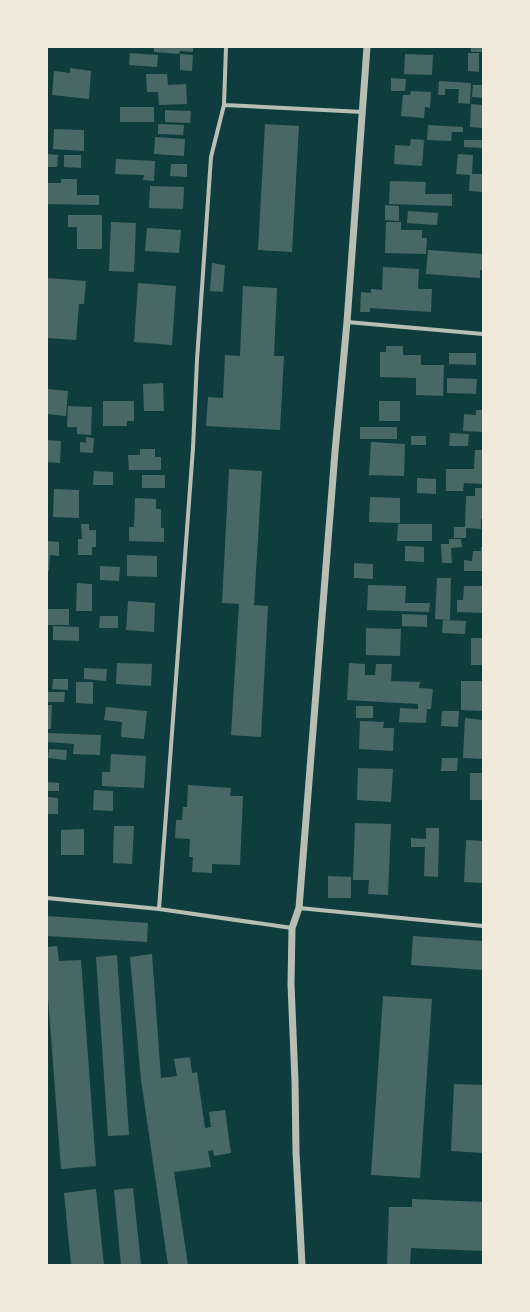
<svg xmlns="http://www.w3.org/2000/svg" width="530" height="1312" font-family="Ubuntu,sans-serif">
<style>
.building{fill:#486865}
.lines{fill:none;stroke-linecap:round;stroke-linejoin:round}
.minor{stroke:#b8beb3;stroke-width:4}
.tertiary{stroke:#b8beb3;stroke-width:7}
</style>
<rect width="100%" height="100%" fill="#0f3d3e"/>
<path class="building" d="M154 47H193V52L180 51 179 54 154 52Z
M471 47H483V52H471Z
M130 53 158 55 157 67 129 65Z
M468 53H479V72L468 71Z
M180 54 193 55 192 71 180 70Z
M405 54 433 55 432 75 404 74Z
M70 68 91 71 89 99 52 95 54 71 70 73Z
M146 74H167L168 85 186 84 187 104 159 105 158 92H147Z
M391 78 406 79 405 91H391Z
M439 81 471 83 470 104 458 103 459 89H445V95H438Z
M473 85H483V98L472 97Z
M411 91 431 92 430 108 425 107 424 118 401 116 403 95H410Z
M471 104 483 105V128L470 127Z
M120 107H154V122H120Z
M165 110 191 111 190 123 165 122Z
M158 124 184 125 183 135 158 134Z
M265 124 299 126 292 252 258 250Z
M428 125 463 127V132H452L451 141 427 140Z
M54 129 84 130V151L53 149Z
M155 137 185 139 184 156 154 154Z
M411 139 424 140 422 166 394 164 395 145 410 146Z
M464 140H483V148L464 147Z
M47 154 58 155 57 167H47Z
M458 154 473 155 472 174H483V192L469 191 470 175 456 174Z
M64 155H81V168L64 167Z
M116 159 155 161 154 181 143 180 144 175 115 174Z
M171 164H187V177L170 176Z
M61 179H77V195H99V205L47 204 48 183H61Z
M390 181 426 182 425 194H452V206L389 204Z
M150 186 184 187 183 209 149 208Z
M385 205 399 206V221L385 220Z
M408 211 438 213 437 225 407 223Z
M68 215H102V249H77V227H68Z
M111 222 136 223 134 272 109 271Z
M386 222H401V230H422V238H427L426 254 385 253Z
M147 228 181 230 179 253 145 251Z
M428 250 483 254V270H480V278L426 274Z
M212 263 225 265 223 292 210 291Z
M383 267 419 269 418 289H432L431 312 370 308V312H360L361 292 371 293V289L382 290Z
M47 278 86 281 84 304H79L76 340 47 338Z
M138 283 176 286 172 345 134 342Z
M243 286 277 288 274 356H284L280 430 206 426 208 397 223 398 225 355 240 356Z
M386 346H403V355H421V365H444L443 396 416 395V378L380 377V352H386Z
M449 353H476V365L449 364Z
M447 378 477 379 476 394 447 393Z
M163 383 164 411H144L143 384Z
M47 389 68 391 66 416 47 414Z
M103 401H134V421H127V426H103Z
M379 401H400V421H379Z
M68 406 92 407 91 435 77 434V427H67Z
M476 410H483V432L463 431 464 414 476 415Z
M360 427H397V439H360Z
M450 433 469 434 468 446H449Z
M411 436H426V445H411Z
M86 437 94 438 93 453 80 452V442L86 443Z
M47 440 61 441 60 463 47 462Z
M371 442 405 444 404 476 369 475Z
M140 449H155V457H161V470H129L128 455H140Z
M475 450H483V484L464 483 463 491H446V469H474Z
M229 469 262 471 254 605 268 606 261 737 231 735 239 604 222 603Z
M94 471 113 472V485H93Z
M142 475H165V488H142Z
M417 478 436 479V494L417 493Z
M475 488H483V519H481V529L466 528V538H454V527H465L466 496H475Z
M54 489 79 490V518L53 517Z
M370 497 400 498V523L369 522Z
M135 498 156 499V509H161V528H164V542L129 541V527H134Z
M81 524H89V530H96V547H92V555H78V539H82Z
M398 524H432V541H397Z
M449 539H461L462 547 451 548 452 563H442L441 544H449Z
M47 541 59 542V556L50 555 49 571H47Z
M405 546 424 547V562L405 561Z
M481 547H483V571H464V560L472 561 473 551H481Z
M127 555 157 556V577L127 576Z
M354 563 373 564V579L354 578Z
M100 566 120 567 119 581 100 580Z
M437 578H451L450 620 435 619Z
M77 583 92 584V611H76Z
M368 585 406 586 405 603H430L429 612 367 610Z
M464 586H483V613L457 612V600H463Z
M128 601 155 603 154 632 126 630Z
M47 609H69V625H47Z
M402 614 427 615V627L402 626Z
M100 616H118V628H99Z
M443 620 466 621 465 634 442 633Z
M53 626 79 627V641L53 640Z
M366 628 401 629 400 656 366 655Z
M471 638H483V665H471Z
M117 663 152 664 151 686 116 684Z
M349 663 365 664V675H375L376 664H392L391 681 420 682 419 688 433 689 431 709H427L426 723 399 722 400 708 418 709V704L347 700Z
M84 668 107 669 106 681 84 679Z
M53 679H68V690L52 689Z
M461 681H483V711L461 710Z
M76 682H93V704L76 703Z
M48 692H65L64 702H47Z
M47 705H52L51 729H47Z
M356 706H373V718H356Z
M106 707 147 711 144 739 121 737 122 722 104 720Z
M442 711H459L458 727 441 726Z
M465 718 483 720V759L463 758Z
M360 721 384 722 383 728H394L393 751 359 749Z
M47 733 101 735 100 755 73 754 74 744 47 742Z
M49 749 67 750 66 760 48 758Z
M111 754 146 756 144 788 102 786V772H110Z
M442 758H458L457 771H441Z
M358 768 393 769 391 802 357 800Z
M470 773H483V800H470Z
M47 782 59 783V791H47Z
M188 785 231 788 230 796H243L240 865 212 864V873L192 872 193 857H189L190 839 175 838 176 820H182L183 807H187Z
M94 790 113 791V811L93 810Z
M48 797 58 798V814H47Z
M355 823 391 824 388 895 368 894 369 880H353Z
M114 826H134L132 864 113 863Z
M426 828H439L438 877 424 876 425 847H411V838L426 839Z
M84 829V855H61V830Z
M466 840 483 841V883L464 882Z
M328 876 351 877V898H328Z
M47 916 148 923 147 942 47 936Z
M413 936 483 941V970L411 965Z
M57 946 59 961 81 960 96 1166 61 1169 48 997H47V947Z
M152 954 161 1078 177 1076 174 1059 190 1057 192 1073 197 1072 205 1128 211 1127 209 1112 225 1110 231 1153 214 1156 213 1150 208 1151 211 1167 174 1172 188 1265H168L141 1080 130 957Z
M117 955 129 1135 108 1136 96 957Z
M383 996 432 999 420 1178 371 1175Z
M454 1084 483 1085V1153L451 1151Z
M133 1188 141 1265H121L114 1190Z
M96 1189 104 1265H71L64 1193Z
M412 1199 483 1202V1251L411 1248 410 1265H387L389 1207H412Z"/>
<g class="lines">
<path class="minor" d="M224 105 226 47
M347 322 483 334
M47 898 159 909 292 928
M299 908 483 926
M159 909 193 448 197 360 211 157 224 105 363 112"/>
<path class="tertiary" d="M302 1265 296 1152 295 1081 291 984 292 928 299 908 335 452 347 322 367 47"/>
</g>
<rect width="530" height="1312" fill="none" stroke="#f1e9da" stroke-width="96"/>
</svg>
